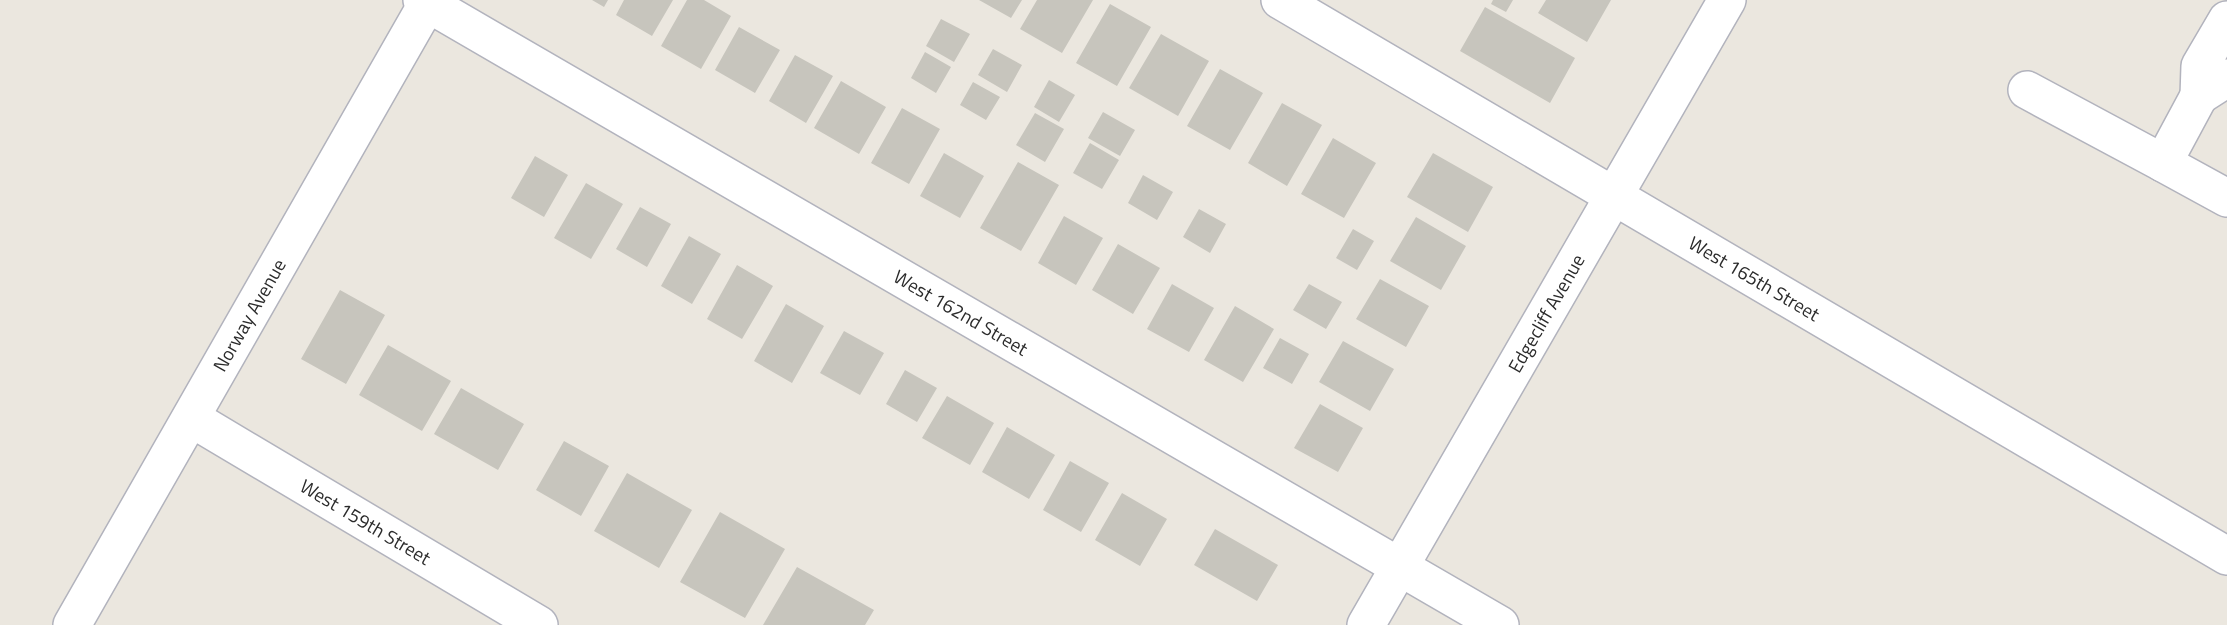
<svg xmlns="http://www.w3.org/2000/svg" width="2227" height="625" font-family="'Titillium Web',sans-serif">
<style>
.building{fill:#c7c5bd}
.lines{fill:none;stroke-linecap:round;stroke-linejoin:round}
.minor-casing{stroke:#b2b3bd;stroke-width:40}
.minor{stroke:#fff;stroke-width:37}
.labels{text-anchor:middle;stroke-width:7;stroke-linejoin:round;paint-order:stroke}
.street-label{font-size:19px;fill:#2b2b2b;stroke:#fff}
</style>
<rect width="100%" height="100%" fill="#ebe7df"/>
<path class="building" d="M592 0H608L604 7Z
M624 0H673L652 36 616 15Z
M687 0H704L731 16 701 69 661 46Z
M979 0H1022L1011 18Z
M1037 0H1093L1062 53 1020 29Z
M1493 0H1513L1506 12 1491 4Z
M1546 0H1611L1587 42 1538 13Z
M1110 4 1151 27 1117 86 1076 63Z
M1485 7 1575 58 1550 103 1460 51Z
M941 19 970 34 954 62 926 46Z
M739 27 780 50 755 93 715 70Z
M1161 34 1209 61 1178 116 1129 88Z
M993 49 1022 65 1007 92 978 75Z
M925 52 951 67 936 93 911 78Z
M795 55 833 76 806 123 769 101Z
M1220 69 1263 93 1230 150 1187 126Z
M1049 80 1075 95 1059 122 1034 107Z
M841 81 886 107 859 154 814 128Z
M973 82 1000 97 986 120 960 105Z
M1282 103 1322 125 1287 186 1248 163Z
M902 108 940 129 909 184 871 163Z
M1103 112 1135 130 1120 156 1088 138Z
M1035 113 1064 129 1045 162 1016 145Z
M1333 138 1376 163 1344 218 1301 194Z
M1090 143 1119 160 1102 189 1073 173Z
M944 153 984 176 960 218 920 196Z
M1433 153 1493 187 1468 232 1407 197Z
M535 156 568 175 544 217 511 198Z
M1018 162 1059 185 1021 251 980 228Z
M1143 175 1173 192 1157 220 1128 203Z
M586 183 623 204 591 259 554 238Z
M640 207 671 224 647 267 616 249Z
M1199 209 1226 224 1210 253 1183 237Z
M1064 216 1103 238 1076 285 1038 263Z
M1416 217 1466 246 1441 290 1390 261Z
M1353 229 1374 241 1357 270 1336 258Z
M689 236 721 254 692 304 661 286Z
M1118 244 1160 268 1133 314 1092 290Z
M737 265 773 286 742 339 707 319Z
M1380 279 1429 306 1406 347 1356 319Z
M1172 284 1214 308 1189 352 1147 329Z
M1309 284 1342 302 1326 329 1293 310Z
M340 290 385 315 346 384 301 359Z
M786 304 824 326 792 383 754 361Z
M1235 306 1274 329 1243 382 1204 360Z
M844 331 884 353 860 395 820 373Z
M1280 338 1309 354 1292 384 1263 368Z
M1343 341 1394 369 1370 411 1319 382Z
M388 345 451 381 422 431 359 395Z
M905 370 937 388 917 422 886 404Z
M461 388 524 424 498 470 434 434Z
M947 396 994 423 970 465 922 438Z
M1320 404 1363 428 1338 472 1294 448Z
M1007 427 1055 455 1029 499 982 472Z
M564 441 609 466 581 516 536 490Z
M1070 461 1109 483 1081 532 1043 510Z
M627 473 692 510 659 568 594 531Z
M1122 493 1167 519 1140 566 1095 540Z
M720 512 785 549 745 618 680 582Z
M1215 529 1278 565 1257 601 1194 565Z
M797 567 874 610 865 625H763Z"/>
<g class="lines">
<defs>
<g id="minor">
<path id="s1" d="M422 0 1500 625"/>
<path id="s2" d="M1280 0 2227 556"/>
<path d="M2227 20 2200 66 2199 96 2227 78"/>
<path d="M2027 90 2163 163"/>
<path d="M2199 96 2163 163 2227 198"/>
<path id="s3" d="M191 418 539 625"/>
<path id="s4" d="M72 625 427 4"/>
<path id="s5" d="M1366 625 1727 0"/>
</g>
</defs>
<use href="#minor" class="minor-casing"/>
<use href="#minor" class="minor"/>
</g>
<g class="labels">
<g class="street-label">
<text dy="7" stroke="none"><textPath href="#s2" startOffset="550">West 165th Street</textPath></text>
<text dy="7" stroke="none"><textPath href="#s1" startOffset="623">West 162nd Street</textPath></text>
<text dy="7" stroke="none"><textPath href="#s5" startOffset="360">Edgecliff Avenue</textPath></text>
<text dy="7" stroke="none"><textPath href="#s4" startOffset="357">Norway Avenue</textPath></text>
<text dy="7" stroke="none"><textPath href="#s3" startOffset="203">West 159th Street</textPath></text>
</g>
</g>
</svg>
